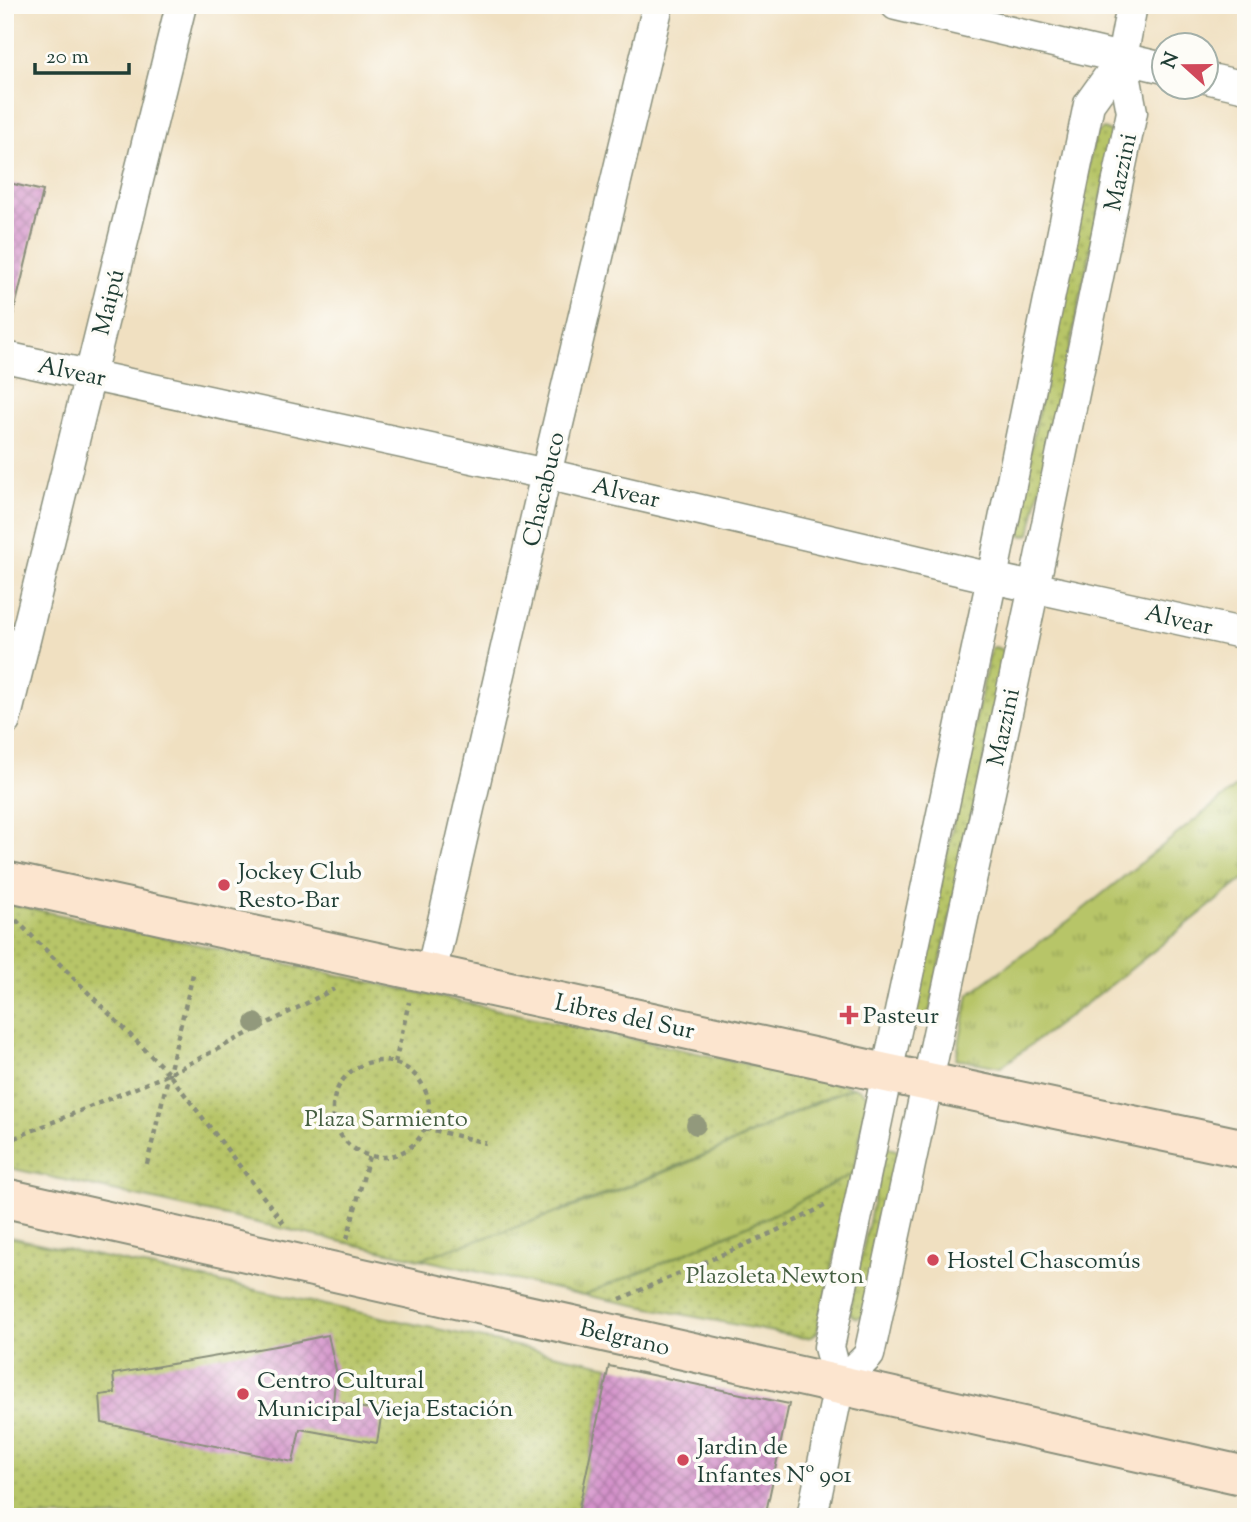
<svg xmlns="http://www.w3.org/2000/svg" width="1251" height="1522" font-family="'Sorts Mill Goudy',serif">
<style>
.grass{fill:url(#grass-tufts);stroke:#6b814e;stroke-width:2}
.park{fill:url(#park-dots);stroke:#6b814e;stroke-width:2}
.building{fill:url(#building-cross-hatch)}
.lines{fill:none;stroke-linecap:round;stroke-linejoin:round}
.minor-casing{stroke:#888e7a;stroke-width:33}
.secondary-casing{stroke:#888e7a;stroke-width:42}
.path{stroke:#888e7a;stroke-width:4.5;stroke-dasharray:5 5;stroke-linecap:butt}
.minor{stroke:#fff;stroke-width:30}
.secondary{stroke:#fce5cf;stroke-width:38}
.tree{fill:#92997b}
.poi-dot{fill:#d1495b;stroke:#fdfcf7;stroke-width:2.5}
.labels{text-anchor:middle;stroke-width:7;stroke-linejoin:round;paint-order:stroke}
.street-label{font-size:24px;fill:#1f3d34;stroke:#fdfcf7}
.poi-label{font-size:24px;fill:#1f3d34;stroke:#fdfcf7;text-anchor:start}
.park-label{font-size:24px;fill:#455f41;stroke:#fdfcf7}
</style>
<defs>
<pattern id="grass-tufts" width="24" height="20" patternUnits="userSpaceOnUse" patternTransform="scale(1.75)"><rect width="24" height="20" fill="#b7c567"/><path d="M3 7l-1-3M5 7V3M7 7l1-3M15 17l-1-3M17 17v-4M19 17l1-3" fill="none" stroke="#94a156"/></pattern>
<pattern id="park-dots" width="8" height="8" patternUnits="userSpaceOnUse" patternTransform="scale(1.75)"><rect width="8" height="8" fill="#b7c567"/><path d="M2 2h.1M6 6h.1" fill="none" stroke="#94a156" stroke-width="1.8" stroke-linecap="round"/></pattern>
<pattern id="building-cross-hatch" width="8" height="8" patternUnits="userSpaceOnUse" patternTransform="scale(1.75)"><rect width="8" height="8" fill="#d492ca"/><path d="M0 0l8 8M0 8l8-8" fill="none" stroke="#ab78a5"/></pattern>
</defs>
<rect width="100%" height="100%" fill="#fdfcf7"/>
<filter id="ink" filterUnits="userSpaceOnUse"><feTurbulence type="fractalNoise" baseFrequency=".0143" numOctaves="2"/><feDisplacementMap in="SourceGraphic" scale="14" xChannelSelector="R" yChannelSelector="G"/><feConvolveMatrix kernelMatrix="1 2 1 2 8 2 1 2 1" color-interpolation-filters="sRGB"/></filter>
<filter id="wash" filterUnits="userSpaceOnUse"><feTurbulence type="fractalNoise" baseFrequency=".00686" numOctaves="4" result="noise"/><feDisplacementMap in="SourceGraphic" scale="28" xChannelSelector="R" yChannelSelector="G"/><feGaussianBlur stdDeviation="1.57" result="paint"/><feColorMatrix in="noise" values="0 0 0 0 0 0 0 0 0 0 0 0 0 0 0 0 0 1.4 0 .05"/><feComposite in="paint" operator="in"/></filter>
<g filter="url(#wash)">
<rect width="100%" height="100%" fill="#f0e0c1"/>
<path class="grass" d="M1246 779V877L1111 985 1001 1067 956 1059 969 994 1062 926Z
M853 1087 861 1090 867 1096 854 1173 770 1216 658 1265 583 1295 420 1259C521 1226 624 1192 722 1148 766 1128 808 1105 853 1087Z"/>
<path class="park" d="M1103 129 1111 132 1114 139 1030 534C1024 537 1019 536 1014 531L1095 134Z
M995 647 1003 650 1006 657 927 1024C921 1027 916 1027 911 1021L991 648Z
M15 905 853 1087 811 1104 721 1148 632 1184 511 1229 420 1259 5 1167V907Z
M888 1148 896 1150 899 1157 865 1315C858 1319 854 1318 849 1312L885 1149Z
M854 1173 817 1333 811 1337 804 1338 583 1295 658 1265 770 1216Z
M5 1236 609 1366 577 1517H5Z"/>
<g id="blocks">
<path class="building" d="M5 182 43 191 11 324 5 322Z
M328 1335 336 1370 333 1403 382 1411 377 1443 300 1429 293 1462 102 1423 100 1395 115 1393 113 1374 281 1345Z
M609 1366 789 1404 765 1517H577Z"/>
</g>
</g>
<g filter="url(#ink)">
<use href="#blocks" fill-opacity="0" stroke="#888e7a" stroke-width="2"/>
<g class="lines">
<defs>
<path id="minor" d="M896 5 1164 68
M1206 78 1246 87
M5 357 546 474 992 578 1246 634
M5 721 181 5
M431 973 546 474 658 5
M839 1385 869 1355 1034 587 1132 112 1122 58 1132 5
M812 1517 839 1385 829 1347 992 578 1089 104 1122 58"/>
<path id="secondary" d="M5 881 886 1073 1246 1149
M5 1198 1246 1476"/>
</defs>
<use href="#minor" class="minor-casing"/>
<use href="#secondary" class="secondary-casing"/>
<path class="path" d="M16 920 169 1074 285 1225
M333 1109a48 48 0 1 1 96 0a48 48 0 1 1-96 0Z
M395 1063 409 1002
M425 1128 486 1143
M5 1142 169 1074 334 989
M147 1164 194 970
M347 1239 369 1156
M620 1299 774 1232 828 1204"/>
<use href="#minor" class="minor"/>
<use href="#secondary" class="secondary"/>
</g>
<g class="tree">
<circle cx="255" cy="1023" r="10"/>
<circle cx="696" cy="1125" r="10"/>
</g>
</g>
<g class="poi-dot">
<circle cx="224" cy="885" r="7"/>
<path d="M845.5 1004.5h7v7h7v7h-7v7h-7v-7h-7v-7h7z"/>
<circle cx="933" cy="1260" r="7"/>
<circle cx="243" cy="1394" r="7"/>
<circle cx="683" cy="1460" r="7"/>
</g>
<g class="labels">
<g class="street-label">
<text transform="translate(1120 172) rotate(-78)" y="8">Mazzini</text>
<text transform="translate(108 302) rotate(-76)" y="8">Maipú</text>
<text transform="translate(72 371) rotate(12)" y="8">Alvear</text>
<text transform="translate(543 489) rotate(-77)" y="8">Chacabuco</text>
<text transform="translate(626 492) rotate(13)" y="8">Alvear</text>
<text transform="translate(1179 619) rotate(13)" y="8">Alvear</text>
<text transform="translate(1003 727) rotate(-78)" y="8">Mazzini</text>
<text transform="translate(625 1016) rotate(12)" y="8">Libres del Sur</text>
<text transform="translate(625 1337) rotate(13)" y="8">Belgrano</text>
</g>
<g class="poi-label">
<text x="238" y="879">Jockey Club<tspan x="238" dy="28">Resto-Bar</tspan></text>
<text x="863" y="1023">Pasteur</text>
<text x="947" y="1268">Hostel Chascomús</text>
<text x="257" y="1388">Centro Cultural<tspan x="257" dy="28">Municipal Vieja Estación</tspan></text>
<text x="697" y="1454">Jardin de<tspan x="697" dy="28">Infantes Nº 901</tspan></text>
</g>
<g class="park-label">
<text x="386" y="1126">Plaza Sarmiento</text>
<text x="775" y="1283">Plazoleta Newton</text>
</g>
</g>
<rect width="1251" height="1522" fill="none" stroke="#fdfcf7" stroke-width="28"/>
<g transform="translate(1185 66) rotate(291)"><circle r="33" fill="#fdfcf7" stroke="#a4b0a9" stroke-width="2"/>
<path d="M0-5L12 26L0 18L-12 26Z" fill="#d1495b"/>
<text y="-10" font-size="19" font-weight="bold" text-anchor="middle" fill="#1f3d34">N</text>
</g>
<path d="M35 63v10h94v-10" fill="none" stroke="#1f3d34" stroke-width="3.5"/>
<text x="46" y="63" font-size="21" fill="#1f3d34" stroke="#fdfcf7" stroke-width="5" paint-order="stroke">20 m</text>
</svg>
